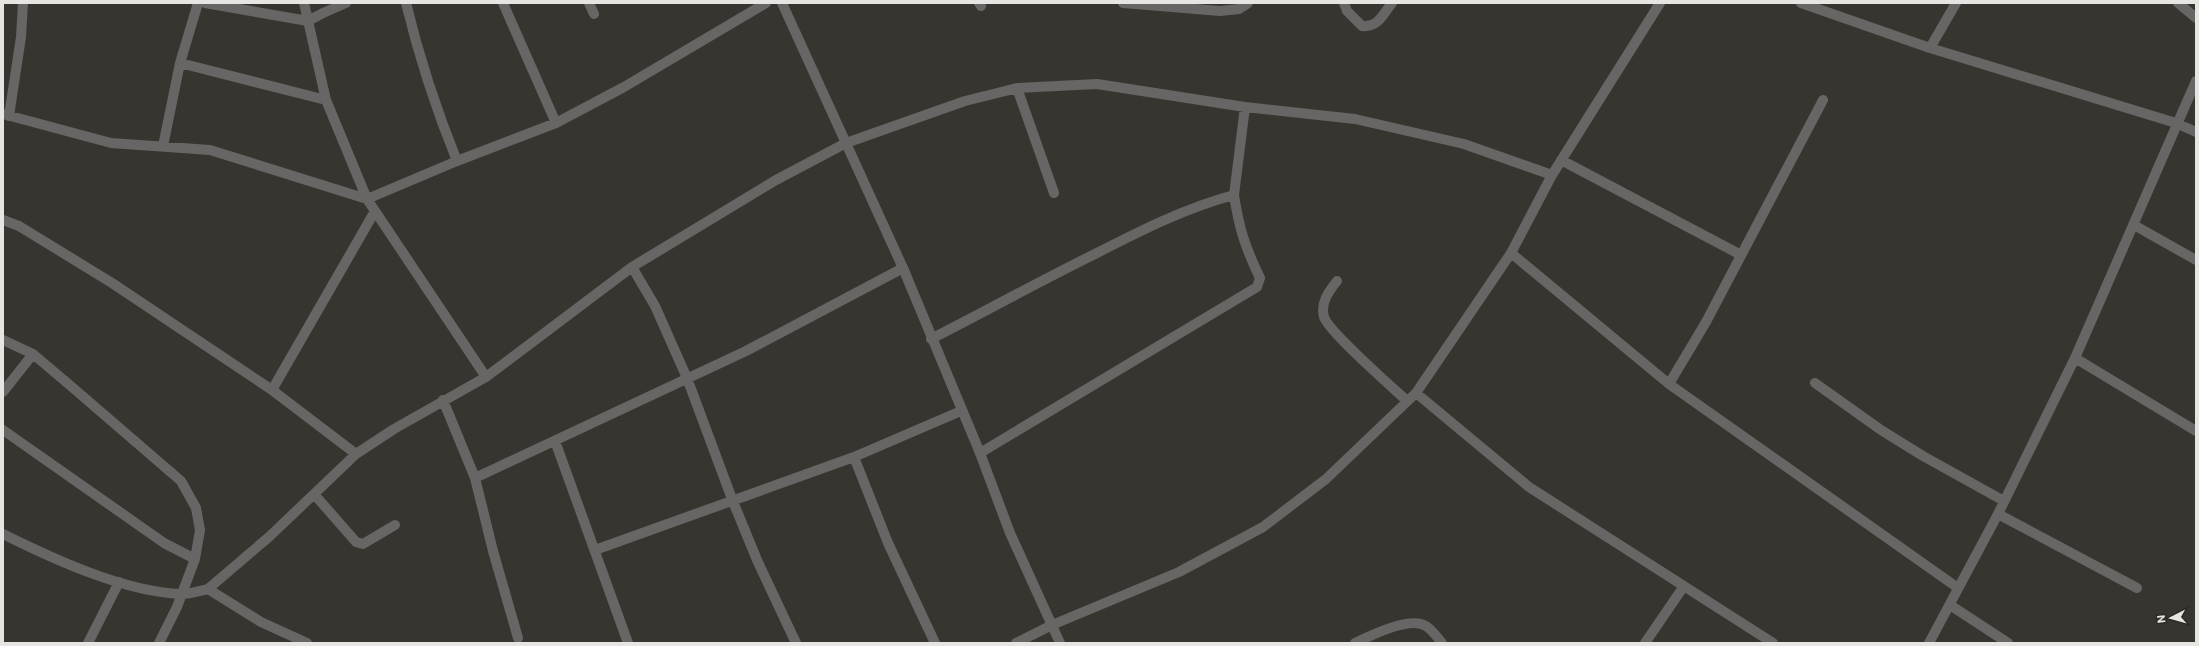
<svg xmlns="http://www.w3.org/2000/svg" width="2199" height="646" font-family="Commissioner,sans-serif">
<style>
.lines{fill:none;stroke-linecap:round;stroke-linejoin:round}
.minor{stroke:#676664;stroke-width:10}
.tertiary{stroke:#676664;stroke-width:10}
</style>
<rect width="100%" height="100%" fill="#37352f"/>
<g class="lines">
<path class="minor" d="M205 3 308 21 323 13 346 3
M304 3 326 100 367 199 486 377
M406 3C419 57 436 109 457 161
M503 3 556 123
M589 3 594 14
M979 3 981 6
M1123 3 1220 11 1239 9 1248 3
M1344 3 1347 11 1362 26C1378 28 1383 14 1392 3
M1801 3 1930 48 2176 123 2196 132
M2178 3 2196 18
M1930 48 1956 3
M180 63 326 100
M1017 88 1054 193
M3 114 111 143 210 150 367 199 457 161 556 123 624 87 766 3
M9 116 21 37 23 3
M163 146 180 63 198 3
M1561 160 1741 255
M1234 195 1245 107
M3 220 19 226 112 283 272 390 356 454
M2134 225 2196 260
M1511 253 1669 384 1958 588
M632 267 655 306 687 378 732 499 757 560 796 643
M1337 281C1329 291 1320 303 1324 317 1329 332 1392 387 1407 401
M931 339C986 311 1040 281 1095 254 1140 231 1185 208 1234 195 1239 228 1245 247 1260 278L1257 287 980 453
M3 340 33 354 72 387 181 481 196 508 200 530 195 559 177 607 159 643
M2075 358 2196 431
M1815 383 1881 430 1923 456 2004 501
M1669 384 1706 322 1823 100
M272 390 375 211
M3 392 33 354
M1416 393 1529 487 1773 643
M443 400 475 478 493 551 518 638
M3 430 164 543 195 559
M555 441 628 643
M854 457 888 543 935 643
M475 478 746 351 903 268
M314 494 356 542 363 544 395 525
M1998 514 2137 588
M3 534C53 559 125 592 181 594 190 594 199 591 208 589L261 622 307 643
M595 550 854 457 961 411
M208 589 270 536 356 454 394 429 486 377 632 267 776 180 846 143 965 101 1017 88 1097 84 1245 107 1355 119 1464 144 1552 175
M1950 605 2008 643
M88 643 119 582
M1016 643 1052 625 1179 572 1263 527 1326 479 1416 393 1511 253 1552 175 1660 3
M1355 643C1371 635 1408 617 1424 625 1431 628 1437 637 1442 643
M1645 643 1684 586
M1929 643 1998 514 2075 358 2196 81"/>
<path class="tertiary" d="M782 3 903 268 980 453 1010 533 1060 643"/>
</g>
<rect width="2199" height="646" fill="none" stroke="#e6e5e2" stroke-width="8"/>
<g transform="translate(2171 618) rotate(264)" stroke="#2d2b26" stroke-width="3" paint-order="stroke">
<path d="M0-3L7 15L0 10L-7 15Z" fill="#e6e5e2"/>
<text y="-6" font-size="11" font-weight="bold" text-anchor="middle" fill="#e6e5e2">N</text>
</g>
</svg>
